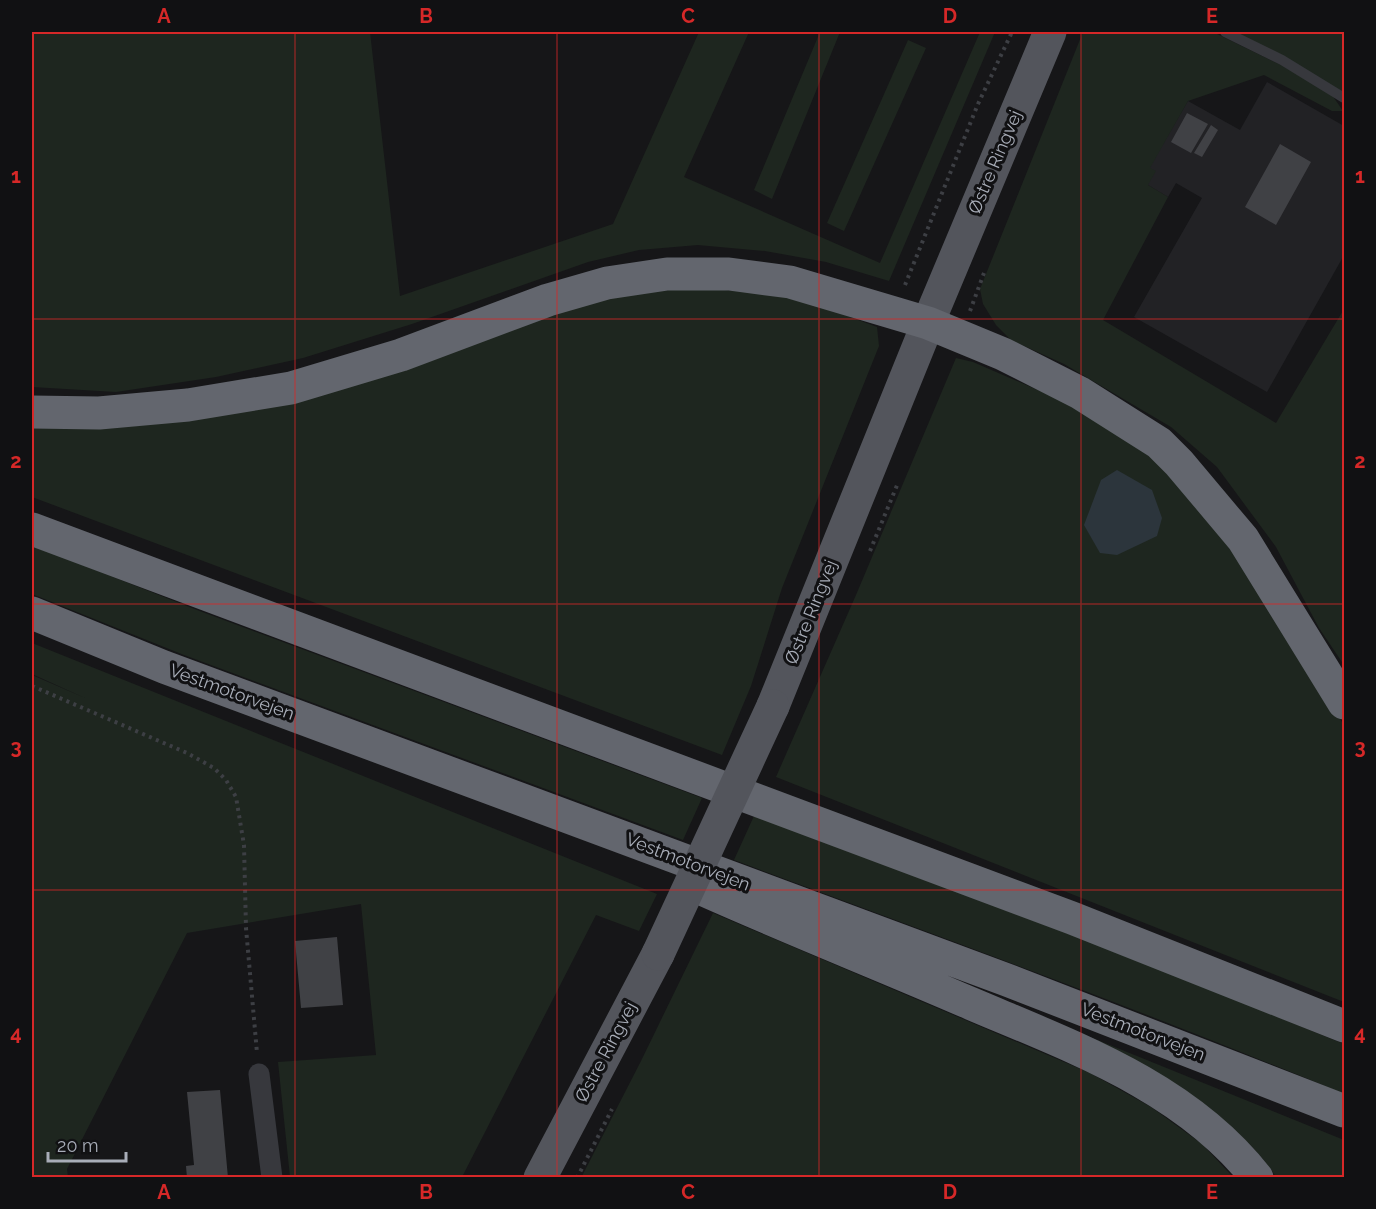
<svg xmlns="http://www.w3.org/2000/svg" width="1376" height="1209" font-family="Raleway,sans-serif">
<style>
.built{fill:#222225}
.green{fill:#1e261f}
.water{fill:#2c353c}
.building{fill:#404145}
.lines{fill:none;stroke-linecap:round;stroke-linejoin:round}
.path{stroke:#3d3f44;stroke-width:4;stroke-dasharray:3 4.5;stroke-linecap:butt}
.lane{stroke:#37383d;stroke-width:10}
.street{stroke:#37383d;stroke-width:21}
.primary{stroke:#53555c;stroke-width:33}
.highway{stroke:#63666e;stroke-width:33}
.primary-bridge{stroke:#53555c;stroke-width:33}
.grid{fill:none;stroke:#d62828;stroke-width:1.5;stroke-opacity:0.55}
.labels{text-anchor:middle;stroke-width:6;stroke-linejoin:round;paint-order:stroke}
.street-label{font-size:18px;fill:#a8adb8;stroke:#111113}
.neatline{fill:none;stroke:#d62828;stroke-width:2}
.grid-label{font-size:20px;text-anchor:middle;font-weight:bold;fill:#d62828}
</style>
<rect width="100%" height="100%" fill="#161618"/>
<path class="built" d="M1267 82 1344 126V196L1342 200 1344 202V255L1267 392 1134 317 1202 198 1176 183 1168 197 1148 185 1149 168 1188 101 1240 130Z"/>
<path class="green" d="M32 32H370L400 296 613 224 699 32H749L684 177 880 263 980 32H995L889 281 826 262 765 251 698 245 639 250 588 262 412 324 303 358 216 377 116 392 32 387Z
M820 32H840L772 199 754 190Z
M1083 32H1213L1281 65 1332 95 1343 111H1332L1264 75 1188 101 1150 168 1156 171 1148 185 1168 197 1103 320 1276 423 1344 309V665L1319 628 1276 547 1217 467 1171 427 1064 364 1011 340 996 325 983 304 980 289Z
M1236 32H1344V93Z
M908 40 926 48 844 231 827 223Z
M660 286 789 294 877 327 879 346 782 588 751 686 722 755 32 497V423L101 421 548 311Z
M956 358 973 362 1084 410 1154 459 1247 565 1306 667 1344 725V1002L776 777 856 595Z
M32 545 197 610 702 798 683 840 184 655 32 594Z
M32 643 657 894 639 931 596 915 462 1177H290L278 1062 376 1055 361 904 187 933 67 1169 68 1177H32V675L85 698 32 674Z
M754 816 1136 959 1344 1044V1094C1143 1010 938 936 734 860Z
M713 913 1090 1073 1151 1107 1202 1144 1233 1177 581 1178 641 1061Z
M1058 1024 1344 1140V1177H1276C1232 1107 1130 1064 1058 1024Z"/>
<path class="water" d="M1117 470 1152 490 1162 518 1157 536 1117 555 1100 553 1084 525 1101 480Z"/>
<path class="building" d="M1187 113 1208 124 1191 153 1171 142Z
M1211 125 1218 130 1202 157 1194 153Z
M1280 144 1311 162 1276 225 1245 207Z
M337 937 343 1005 301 1008 295 941Z
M220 1090 228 1178H187L186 1166 194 1165 187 1092Z"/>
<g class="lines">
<path class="path" d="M905 285 978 104 1012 32
M970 311 984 273
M870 551 898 483
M32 686 187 753 214 768 226 780 236 797 244 845 246 928 257 1053
M577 1178 612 1109"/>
<path class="lane" d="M1225 32 1282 60 1344 98"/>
<path class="street" d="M259 1074 272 1178"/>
<path class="primary" d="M773 706 928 323 1050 32
M540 1178 658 954"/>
<path class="highway" d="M32 412 99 413 188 405 291 388 401 355 548 300 607 283 667 274H729L790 282 928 323 1003 354 1080 393 1159 443 1179 463 1243 539 1344 703
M32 529 1072 918 1344 1026
M32 613 164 667 1007 980 1344 1111
M695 886C786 927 880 964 972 1004 1073 1047 1186 1087 1257 1178"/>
<path class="primary-bridge" d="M658 954 773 706"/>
</g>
<path class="grid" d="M295 32V1178M557 32V1178M819 32V1178M1081 32V1178M32 319H1344M32 604H1344M32 890H1344"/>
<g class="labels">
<g class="street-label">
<text transform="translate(995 162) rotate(-67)" y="6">Østre Ringvej</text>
<text transform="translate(811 612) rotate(-68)" y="6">Østre Ringvej</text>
<text transform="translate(232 692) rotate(20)" y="6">Vestmotorvejen</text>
<text transform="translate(688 862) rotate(21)" y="6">Vestmotorvejen</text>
<text transform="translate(1143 1032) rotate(21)" y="6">Vestmotorvejen</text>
<text transform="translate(606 1052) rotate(-62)" y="6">Østre Ringvej</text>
</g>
</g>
<rect width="1376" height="1209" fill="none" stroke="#111113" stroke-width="66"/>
<path d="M48 1152v9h78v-9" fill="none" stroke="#a8adb8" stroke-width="3"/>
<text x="57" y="1152" font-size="18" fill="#a8adb8" stroke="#111113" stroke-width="4.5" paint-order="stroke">20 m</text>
<rect x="33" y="33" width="1310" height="1143" class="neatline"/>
<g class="grid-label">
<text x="164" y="23">A</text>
<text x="426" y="23">B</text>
<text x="688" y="23">C</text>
<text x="950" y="23">D</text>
<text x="1212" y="23">E</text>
<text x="16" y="183">1</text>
<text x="1360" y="183">1</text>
<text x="16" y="468">2</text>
<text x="1360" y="468">2</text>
<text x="16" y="754">3</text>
<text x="1360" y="754">3</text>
<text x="16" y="1040">4</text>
<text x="1360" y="1040">4</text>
<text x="164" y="1199">A</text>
<text x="426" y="1199">B</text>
<text x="688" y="1199">C</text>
<text x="950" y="1199">D</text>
<text x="1212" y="1199">E</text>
</g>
</svg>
